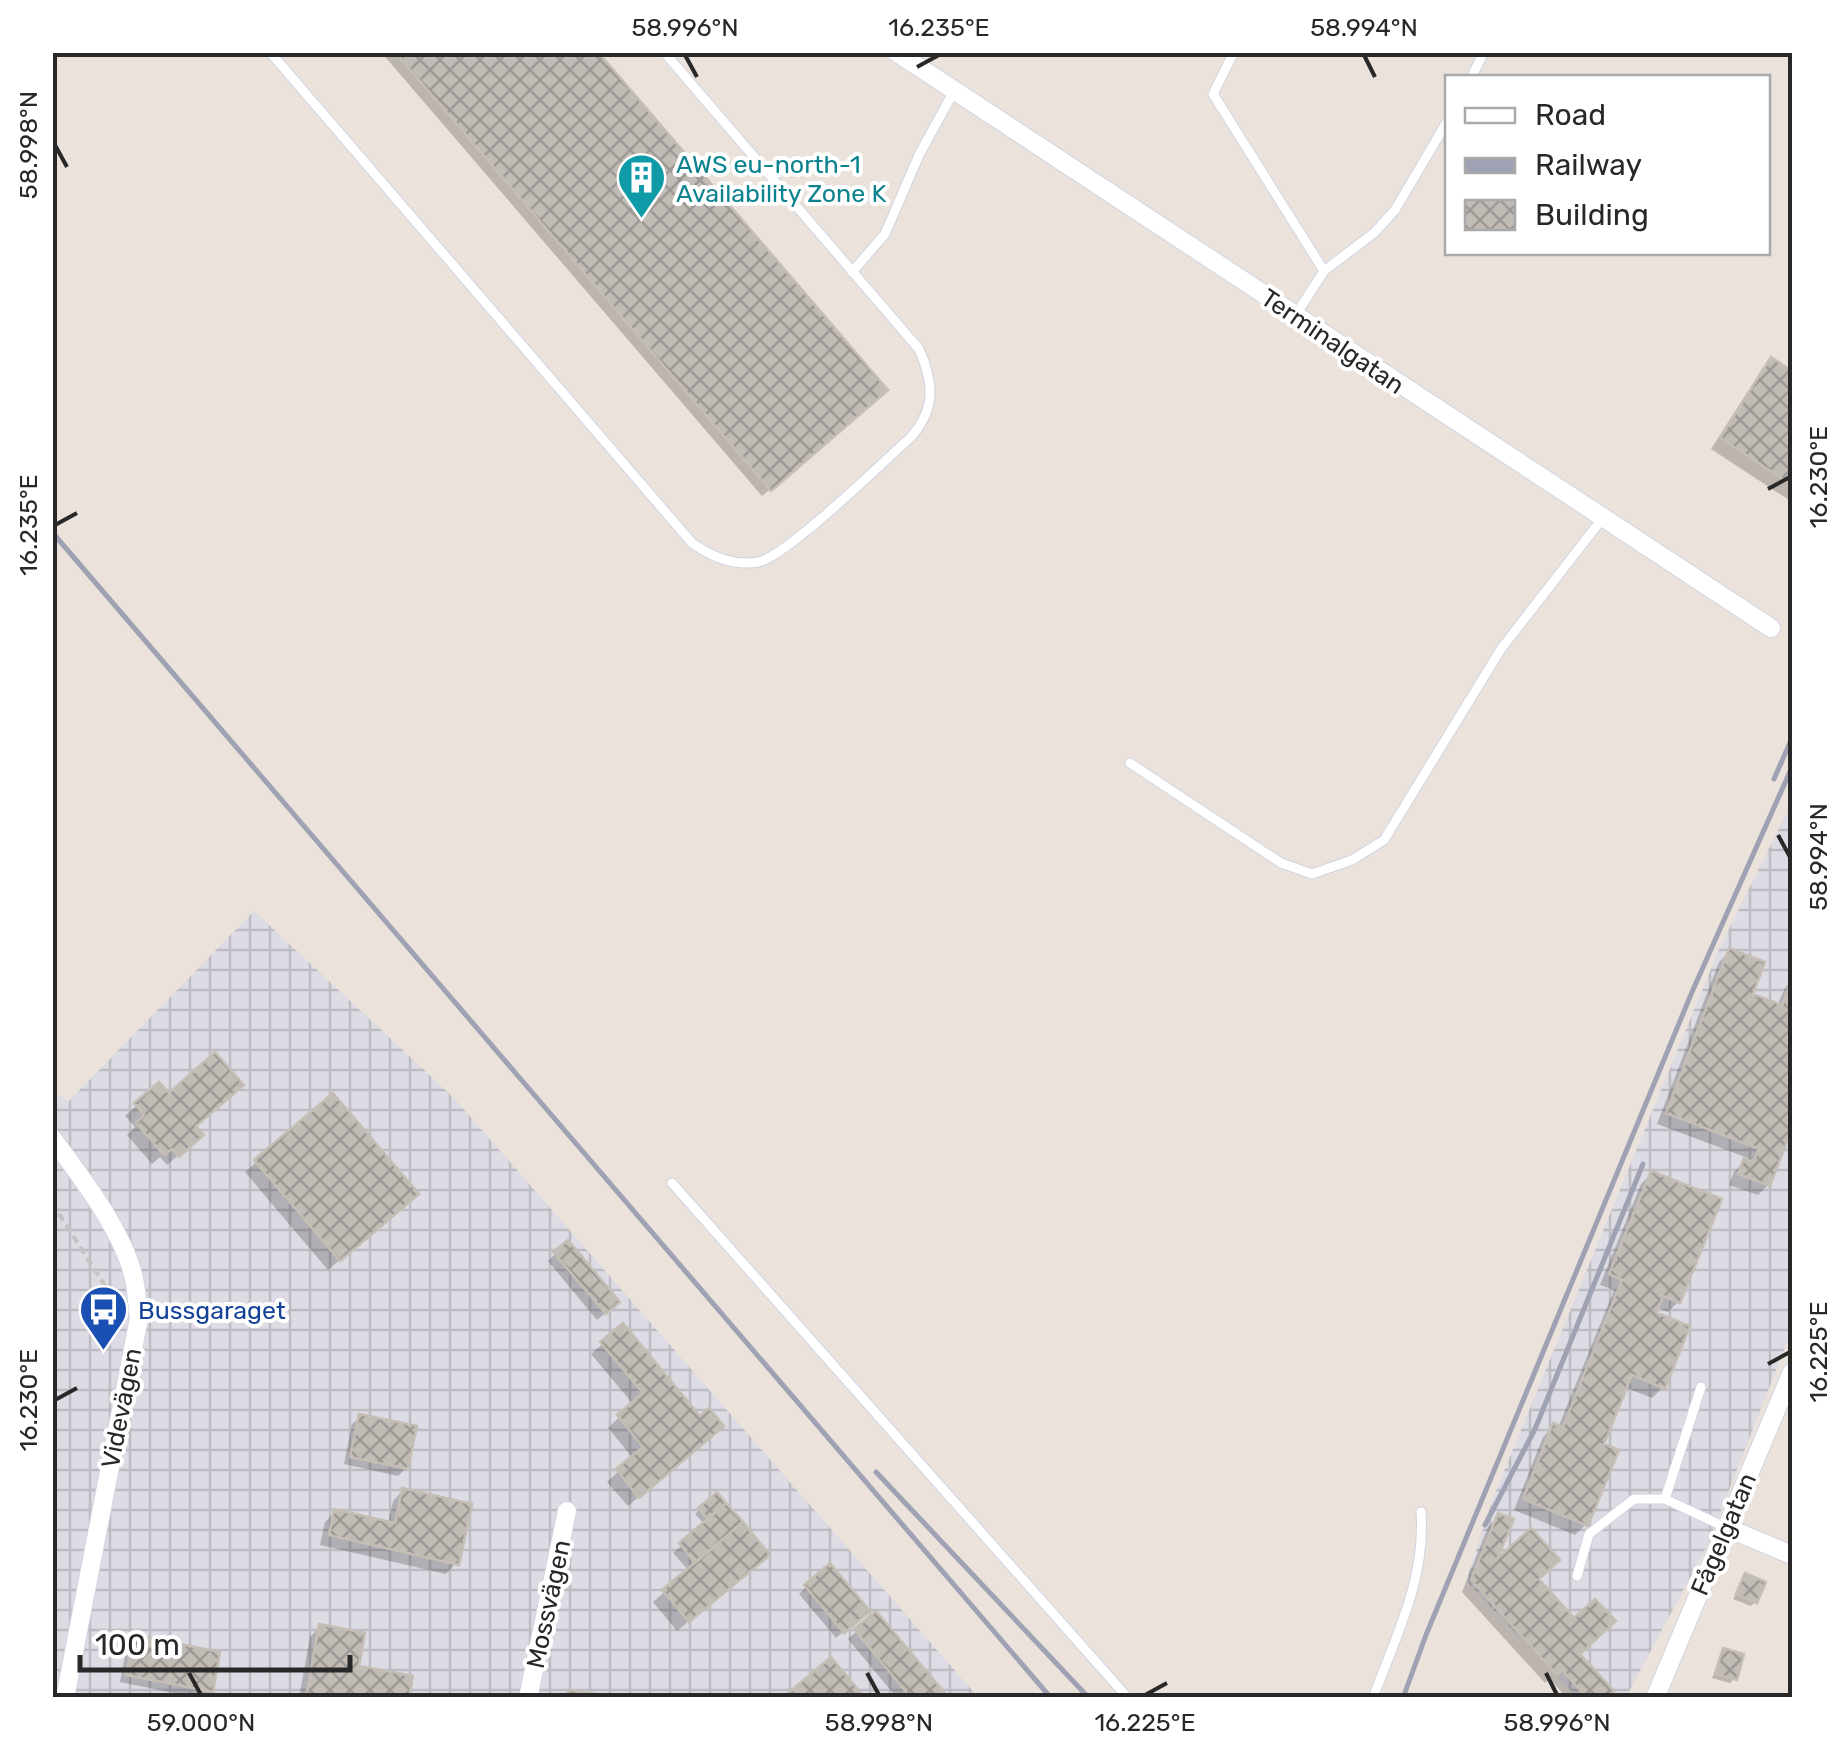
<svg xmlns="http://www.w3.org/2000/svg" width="1845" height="1750" font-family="Rubik,sans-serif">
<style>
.industrial{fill:url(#industrial-grid)}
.shadow{fill:#0003}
.building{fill:url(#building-cross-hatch);stroke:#c5beb5;stroke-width:2.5}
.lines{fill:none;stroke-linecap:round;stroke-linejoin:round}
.service-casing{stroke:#d0d5e1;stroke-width:11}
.minor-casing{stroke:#d0d5e1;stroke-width:20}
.path{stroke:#c3c3c3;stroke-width:4;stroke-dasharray:8 5;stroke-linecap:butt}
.service{stroke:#fff;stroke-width:9}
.minor{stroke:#fff;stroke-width:18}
.rail{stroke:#9ea2b2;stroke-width:5}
.ticks{fill:none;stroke:#282828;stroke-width:4}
.labels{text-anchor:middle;stroke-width:8;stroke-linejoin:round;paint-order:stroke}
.culture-label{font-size:25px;fill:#0d838f;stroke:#fff;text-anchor:start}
.street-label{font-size:25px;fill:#282828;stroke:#fff}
.transit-label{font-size:25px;fill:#164399;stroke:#fff;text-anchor:start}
.neatline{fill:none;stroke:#282828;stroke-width:4}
.ticks-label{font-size:25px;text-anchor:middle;fill:#282828}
</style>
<defs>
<pattern id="industrial-grid" width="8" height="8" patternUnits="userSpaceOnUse" patternTransform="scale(2.5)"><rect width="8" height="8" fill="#dddbe3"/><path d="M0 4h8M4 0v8" fill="none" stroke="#bebcc3"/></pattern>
<pattern id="building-cross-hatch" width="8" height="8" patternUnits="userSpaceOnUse" patternTransform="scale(2.5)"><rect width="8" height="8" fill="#c2bcb7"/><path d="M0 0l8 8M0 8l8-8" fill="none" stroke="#9e9995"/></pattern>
</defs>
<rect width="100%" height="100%" fill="#eae2db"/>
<path class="industrial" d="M1792 802V1329L1708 1544 1626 1697H1577L1466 1581 1493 1498 1720 947Z
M254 911 453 1097 978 1697H53L52 1092 69 1101Z"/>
<path class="shadow" d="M381 52H594L877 398 762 496Z
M1771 360 1792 374V502L1711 449 1761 371Z
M1730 951 1750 996 1777 1006 1785 988 1792 980V1121L1768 1185 1758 1195 1729 1185 1734 1172 1748 1158 1657 1124 1719 962Z
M159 1085 194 1127 190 1145 167 1165 160 1157 152 1164 127 1135 135 1127 125 1116Z
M332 1096 405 1204 328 1270 245 1172Z
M1651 1174 1678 1302 1668 1312 1656 1307 1663 1387 1652 1398 1624 1387 1601 1445 1586 1524 1575 1535 1514 1510 1543 1437 1554 1426 1558 1428 1614 1290 1600 1285 1641 1184Z
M555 1254 609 1310 597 1320 548 1261Z
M622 1327 711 1436 628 1506 607 1482 633 1458 608 1428 633 1404 591 1354Z
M360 1417 406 1468 398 1476 344 1464 352 1424Z
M403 1490 456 1563 446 1574 320 1545 325 1522 335 1512 388 1524 393 1501Z
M717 1495 756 1565 677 1631 653 1602 689 1571 673 1553 705 1525 695 1514Z
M1499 1516 1488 1570 1536 1579 1603 1698H1567L1550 1679 1545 1683 1462 1592 1488 1527Z
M1745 1576 1755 1602 1751 1606 1733 1599Z
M806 1587 859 1618 836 1638 799 1594Z
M876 1614 945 1698H897L848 1639Z
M320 1627 356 1668 407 1698H299L310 1637Z
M135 1638 210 1691 204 1698H198L120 1682 127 1645Z
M1724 1650 1734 1679 1730 1683 1712 1678Z"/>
<path class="building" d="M395 52H598L888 390 771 491Z
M1771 357 1792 371V485L1720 438Z
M1729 948 1765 962 1753 994 1782 1005 1792 979V1128L1770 1186 1738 1174 1744 1158 1753 1162 1759 1149 1666 1113Z
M215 1052 244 1085 196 1126 204 1135 179 1157 172 1149 164 1155 136 1123 144 1115 134 1103 159 1082 169 1093Z
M333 1093 419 1194 340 1261 254 1160Z
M1651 1171 1722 1199 1680 1303 1663 1296 1657 1313 1690 1326 1665 1389 1632 1375 1604 1444 1619 1450 1588 1526 1523 1499 1553 1423 1563 1427 1622 1280 1609 1274Z
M568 1240 620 1302 606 1314 553 1252Z
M623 1323 700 1416 709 1408 724 1426 639 1498 616 1469 643 1447 617 1415 643 1393 600 1342Z
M359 1414 417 1426 408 1469 350 1457Z
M402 1488 472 1504 459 1565 329 1535 334 1509 395 1523Z
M717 1492 726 1503 708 1519 698 1508Z
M726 1503 743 1522 695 1563 679 1543Z
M1498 1513 1514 1519 1497 1559 1531 1528 1560 1560 1539 1579 1574 1618 1595 1599 1616 1621 1580 1654 1614 1691 1606 1698H1587L1562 1670 1557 1675 1471 1580Z
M743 1522 770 1555 689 1622 662 1590Z
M830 1563 870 1611 844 1633 804 1585Z
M1745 1573 1766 1582 1757 1603 1736 1594Z
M876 1611 949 1698H911L854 1629Z
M319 1624 365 1633 359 1666 413 1676 409 1698H306Z
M134 1635 220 1652 213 1692 126 1675Z
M1723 1648 1744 1654 1737 1680 1715 1674Z
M831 1657 865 1698H790L787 1694Z
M568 1690 625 1698H567Z"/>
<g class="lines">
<defs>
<path id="service" d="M270 52 692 543C712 557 733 566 758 562 786 557 884 461 911 437 936 408 934 383 919 349L664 52
M1234 52 1213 94 1324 271
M1471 78 1484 52
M852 272 885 234 919 155 954 91
M1295 316 1324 271 1375 232 1395 210 1448 120
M1130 763 1281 863 1312 874 1352 860 1384 840 1501 649 1602 519
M672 1183 1128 1698
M1665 1499 1701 1387
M1577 1576 1589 1534 1634 1499H1665L1725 1527
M1373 1698C1396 1636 1426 1578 1421 1512"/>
<path id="minor" d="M896 52C1187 245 1478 438 1771 628
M52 1138C81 1177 124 1232 134 1279 137 1292 137 1305 139 1318L65 1698
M1725 1527 1792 1555
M528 1698 567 1511
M1655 1698 1792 1372"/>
</defs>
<use href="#service" class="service-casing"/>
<use href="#minor" class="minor-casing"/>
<path class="path" d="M52 1203 118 1306"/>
<use href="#service" class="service"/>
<use href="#minor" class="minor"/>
<path class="rail" d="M52 532 1051 1698
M1774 779 1792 738
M876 1472 1089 1698
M1485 1525 1535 1429 1643 1164
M1403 1698 1426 1635 1692 992 1792 767"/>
</g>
<path class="ticks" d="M685 55 697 77M1364 55 1375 77M917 67 939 55M55 145 67 167M1768 489 1790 477M55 525 77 513M1778 835 1790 857M1768 1364 1790 1352M55 1400 77 1388M189 1673 201 1695M867 1673 879 1695M1546 1673 1557 1695M1145 1695 1167 1683"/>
<defs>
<symbol id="building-pin" viewBox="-11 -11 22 30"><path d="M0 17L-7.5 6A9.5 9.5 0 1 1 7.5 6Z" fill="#0f9aa8" stroke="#fff"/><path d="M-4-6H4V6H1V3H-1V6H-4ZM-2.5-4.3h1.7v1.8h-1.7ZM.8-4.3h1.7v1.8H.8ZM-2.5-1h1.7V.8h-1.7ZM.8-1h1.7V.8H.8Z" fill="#fff"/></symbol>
<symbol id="bus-pin" viewBox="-11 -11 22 30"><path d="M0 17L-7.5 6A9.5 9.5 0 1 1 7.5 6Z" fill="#1a4fb4" stroke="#fff"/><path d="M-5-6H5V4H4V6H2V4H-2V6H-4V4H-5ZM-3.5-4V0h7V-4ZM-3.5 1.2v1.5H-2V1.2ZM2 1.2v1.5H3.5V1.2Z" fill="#fff"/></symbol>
</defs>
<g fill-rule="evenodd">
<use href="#building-pin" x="614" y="150" width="55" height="75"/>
<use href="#bus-pin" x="76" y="1282" width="55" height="75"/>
</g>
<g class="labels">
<g class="culture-label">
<text x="676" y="173">AWS eu-north-1<tspan x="676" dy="29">Availability Zone K</tspan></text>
</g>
<g class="street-label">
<text transform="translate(1333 341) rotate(34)" y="9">Terminalgatan</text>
<text transform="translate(121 1408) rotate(-79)" y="9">Videvägen</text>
<text transform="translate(1723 1534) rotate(-67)" y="9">Fågelgatan</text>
<text transform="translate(548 1604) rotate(-78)" y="9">Mossvägen</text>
</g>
<g class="transit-label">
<text x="138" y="1319">Bussgaraget</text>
</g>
</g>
<rect width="1845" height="1750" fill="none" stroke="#ffffff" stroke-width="110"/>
<rect x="1445" y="75" width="325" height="180" fill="#ffffff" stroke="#a9a9a9" stroke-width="2.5"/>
<rect x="1465" y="108" width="50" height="15" fill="#ffffff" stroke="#a9a9a9" stroke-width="2.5"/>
<text x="1535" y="125" font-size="30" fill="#282828">Road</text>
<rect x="1465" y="158" width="50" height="15" fill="#9ea2b2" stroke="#a9a9a9" stroke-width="2.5"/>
<text x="1535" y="175" font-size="30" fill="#282828">Railway</text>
<rect x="1465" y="200" width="50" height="30" fill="url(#building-cross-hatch)" stroke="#a9a9a9" stroke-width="2.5"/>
<text x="1535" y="225" font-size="30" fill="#282828">Building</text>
<path d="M80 1655v15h270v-15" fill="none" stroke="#282828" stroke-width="5"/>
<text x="95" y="1655" font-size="30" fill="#282828" stroke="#ffffff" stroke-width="8" paint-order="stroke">100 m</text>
<rect x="55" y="55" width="1735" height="1640" class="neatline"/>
<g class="ticks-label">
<text x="685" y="36">58.996°N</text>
<text x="939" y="36">16.235°E</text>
<text x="1364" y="36">58.994°N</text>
<text transform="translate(28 145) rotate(-90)" y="9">58.998°N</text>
<text transform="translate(1818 477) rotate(-90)" y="9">16.230°E</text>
<text transform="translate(28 525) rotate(-90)" y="9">16.235°E</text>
<text transform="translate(1818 857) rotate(-90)" y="9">58.994°N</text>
<text transform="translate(1818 1352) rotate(-90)" y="9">16.225°E</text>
<text transform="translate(28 1400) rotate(-90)" y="9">16.230°E</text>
<text x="201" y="1731">59.000°N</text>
<text x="879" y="1731">58.998°N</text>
<text x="1145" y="1731">16.225°E</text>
<text x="1557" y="1731">58.996°N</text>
</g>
</svg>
